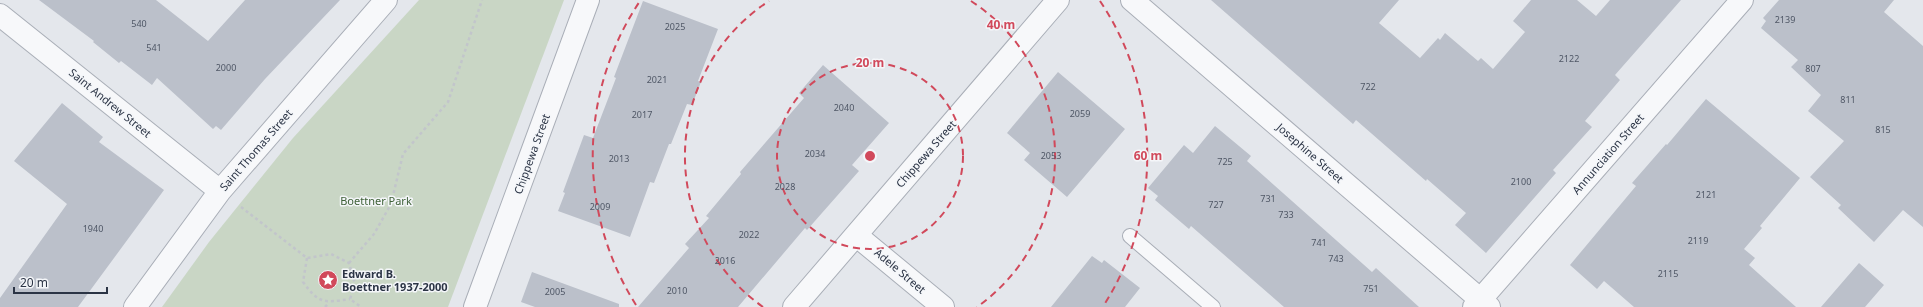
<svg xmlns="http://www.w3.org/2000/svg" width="1923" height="307" font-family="'Noto Sans',sans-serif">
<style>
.green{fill:#c9d6c5}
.building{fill:#bbc0ca}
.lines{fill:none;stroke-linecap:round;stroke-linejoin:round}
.lane-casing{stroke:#a9aeb7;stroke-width:16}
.street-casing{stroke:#a9aeb7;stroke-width:24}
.path{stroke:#c2c5cb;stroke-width:2.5;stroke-dasharray:3 3;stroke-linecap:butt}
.lane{stroke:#f7f8fa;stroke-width:14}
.street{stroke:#f7f8fa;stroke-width:22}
.ring{fill:none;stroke:#d1495b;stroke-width:2;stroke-dasharray:7 5}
.labels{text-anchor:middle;stroke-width:3;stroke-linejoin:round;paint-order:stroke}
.number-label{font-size:9px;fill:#4f5766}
.street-label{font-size:11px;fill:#2b3445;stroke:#f4f6f9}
.park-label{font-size:11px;fill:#3f6138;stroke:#f4f6f9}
.poi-label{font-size:11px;font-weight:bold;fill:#2b3445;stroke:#f4f6f9;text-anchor:start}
.centre{fill:#d1495b;stroke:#f4f6f9;stroke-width:2}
.ring-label{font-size:12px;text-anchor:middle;font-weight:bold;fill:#d1495b;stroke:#f4f6f9;stroke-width:3;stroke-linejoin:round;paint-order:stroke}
</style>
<rect width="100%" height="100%" fill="#e4e7ec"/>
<path class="green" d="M419 0H564L448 307H162L209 242 293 138Z"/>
<path class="building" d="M39 0H156L208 41 245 0H340L265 79 221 130 216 126 213 129 157 78 152 85 121 61 119 63 93 42 94 41Z
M1211 0H1399L1379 23 1420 58 1438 38 1440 40 1445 33 1478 61 1481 58 1493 69 1525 32 1513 21 1531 0H1577L1596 16 1610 0H1681L1615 75 1620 80 1585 121 1592 127 1553 170 1556 173 1486 253 1455 225 1466 213 1427 179 1426 181 1356 120 1353 124Z
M1779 0H1894L1884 12 1923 46V227L1903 210 1874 242 1838 208 1841 205 1810 177 1844 141 1808 111 1821 95 1791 67 1798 60 1761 28 1766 21 1763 18Z
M643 1 718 29 698 81 701 82 692 105 687 104 671 144H669L654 183 650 182 630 237 558 211 565 193 563 192 584 135 593 138 616 78 614 77Z
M823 65 889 123 852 165 859 171 807 230 805 228 738 307H638L689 248 685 244 709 218 706 216 741 174 740 172 804 98 799 93Z
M1058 72 1125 129 1067 197 1024 160 1030 153 1007 133Z
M1706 99 1800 178 1760 226 1762 228 1744 249 1755 258 1749 265 1796 307H1634L1604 281 1597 289 1570 265 1636 186 1632 183 1666 144 1667 145Z
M62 103 103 137 99 142 164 190 78 307H0V298L67 204 14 161Z
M1215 126 1251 156 1247 161 1372 272 1376 268 1419 307H1284L1191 226 1189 229 1155 200 1158 196 1148 188 1184 145 1193 153Z
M1092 256 1102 263 1104 260 1140 288 1125 307H1051Z
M1859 263 1884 285 1865 307H1821Z
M532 272 619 304V307H535L521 302Z"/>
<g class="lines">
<defs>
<path id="lane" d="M1130 236 1213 307"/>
<path id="street" d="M1132 0 1489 307
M0 15 220 191
M857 236 943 307
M135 307 220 191 386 0
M475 307 588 0
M794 307 1058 0
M1474 307 1742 0"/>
</defs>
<use href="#lane" class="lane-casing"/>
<use href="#street" class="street-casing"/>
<path class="path" d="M241 207 307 258 331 254 349 263 355 284 350 299 361 307
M307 258 303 282C319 304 324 303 350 299
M349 263 374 234 391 204 403 154 448 102 482 0
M325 307 329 303"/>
<use href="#lane" class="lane"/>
<use href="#street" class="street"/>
</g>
<g class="ring">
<circle cx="870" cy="156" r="93"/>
<path d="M763 307A185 185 0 0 1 769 1M971 1A185 185 0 0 1 977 307"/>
<path d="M636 305A278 278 0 0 1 640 1M1100 1A278 278 0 0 1 1104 305"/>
</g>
<defs>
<symbol id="sight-disc" viewBox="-11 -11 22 22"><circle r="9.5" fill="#d1495b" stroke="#f4f6f9"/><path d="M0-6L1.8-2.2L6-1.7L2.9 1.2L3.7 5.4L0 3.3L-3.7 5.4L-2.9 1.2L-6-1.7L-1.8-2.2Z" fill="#fff"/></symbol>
</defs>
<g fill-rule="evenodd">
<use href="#sight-disc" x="317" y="269" width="22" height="22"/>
</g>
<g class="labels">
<g class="number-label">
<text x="1785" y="23">2139</text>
<text x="139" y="27">540</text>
<text x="675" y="30">2025</text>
<text x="154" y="51">541</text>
<text x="1569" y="62">2122</text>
<text x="226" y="71">2000</text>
<text x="1813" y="72">807</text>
<text x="657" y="83">2021</text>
<text x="1368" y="90">722</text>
<text x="1848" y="103">811</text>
<text x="844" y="111">2040</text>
<text x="1080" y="117">2059</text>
<text x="642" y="118">2017</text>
<text x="1883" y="133">815</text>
<text x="815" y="157">2034</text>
<text x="1051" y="159">2053</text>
<text x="619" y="162">2013</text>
<text x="1225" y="165">725</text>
<text x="1521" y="185">2100</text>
<text x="785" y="190">2028</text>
<text x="1706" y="198">2121</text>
<text x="1268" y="202">731</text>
<text x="1216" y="208">727</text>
<text x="600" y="210">2009</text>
<text x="1286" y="218">733</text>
<text x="93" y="232">1940</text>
<text x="749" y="238">2022</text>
<text x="1698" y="244">2119</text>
<text x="1319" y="246">741</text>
<text x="1336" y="262">743</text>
<text x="725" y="264">2016</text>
<text x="1668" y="277">2115</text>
<text x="1371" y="292">751</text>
<text x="677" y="294">2010</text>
<text x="555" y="295">2005</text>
</g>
<g class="street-label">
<text transform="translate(110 103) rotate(39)" y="4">Saint Andrew Street</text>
<text transform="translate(256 150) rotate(-49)" y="4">Saint Thomas Street</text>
<text transform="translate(1310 153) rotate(41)" y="4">Josephine Street</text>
<text transform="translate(532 154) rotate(-70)" y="4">Chippewa Street</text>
<text transform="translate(926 154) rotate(-49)" y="4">Chippewa Street</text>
<text transform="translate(1608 154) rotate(-49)" y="4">Annunciation Street</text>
<text transform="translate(900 271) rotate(40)" y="4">Adele Street</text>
</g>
<g class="park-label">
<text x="376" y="205">Boettner Park</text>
</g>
<g class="poi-label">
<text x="342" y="278">Edward B.<tspan x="342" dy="13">Boettner 1937-2000</tspan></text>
</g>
</g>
<circle cx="870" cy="156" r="6" class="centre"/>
<g class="ring-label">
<text x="1001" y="29">40 m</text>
<text x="870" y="67">20 m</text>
<text x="1148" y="160">60 m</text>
</g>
<path d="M14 287v6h93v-6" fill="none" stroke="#2b3445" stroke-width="2"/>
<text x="20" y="287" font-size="12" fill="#2b3445" stroke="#f4f6f9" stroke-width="3" paint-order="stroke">20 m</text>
</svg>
